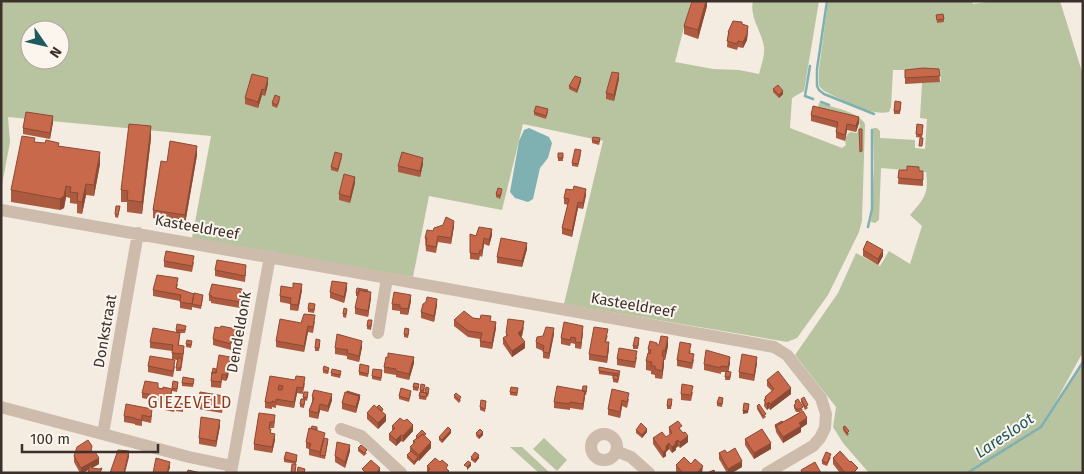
<svg xmlns="http://www.w3.org/2000/svg" width="1084" height="474" font-family="'Fira Sans',sans-serif">
<style>
.green{fill:#b8c4a0;fill-rule:evenodd}
.water{fill:#7fb0b2}
.lines{fill:none;stroke-linecap:round;stroke-linejoin:round}
.stream{stroke:#7fb0b2;stroke-width:2.5}
.minor{stroke:#cdbbac;stroke-width:12}
.wall{fill:#ac5a40}
.shaded-wall{fill:#8c4a34}
.building{fill:#c8694b;stroke:#8c4a34;fill-rule:evenodd}
.labels{text-anchor:middle;stroke-width:4;stroke-linejoin:round;paint-order:stroke}
.street-label{font-size:15px;fill:#3b302b;stroke:#fbf5ee}
.neighbourhood-label{font-size:16px;letter-spacing:1px;fill:#8c3b22;stroke:#fbf5ee}
.water-label{font-size:16px;font-style:italic;fill:#1f5a5e;stroke:#fbf5ee}
</style>
<rect width="100%" height="100%" fill="#f4ebe1"/>
<path class="green" d="M1 1H691L675 62 713 69 739 70 759 74C761 67 765 55 764 47 762 32 749 17 753 1H819L804 91 792 98 790 128 842 148 846 145C844 140 846 135 850 132L857 133 860 125 857 119 818 107 819 103C832 107 859 112 865 124L862 221 859 232 828 295 797 338 787 342 564 304 603 141 523 124 502 210 429 196 413 277 192 238 211 136 8 117 10 142 1 190ZM30 30H60V60H30Z
M828 1H972L973 4 993 1H1060L1083 75V352L1049 414 1080 365 1083 364V473H869L843 443 833 427 836 407 795 355 838 293 856 253 880 266 889 251 910 264 922 226 910 215C924 198 929 195 926 172L881 168 879 220 875 223 871 222 874 167 873 128H877L880 131V138L915 140V148L925 149 927 119 920 118 922 83 941 81 940 70H893L891 107 889 112C868 116 843 100 824 91L819 86V69Z
M544 438 567 460 557 471 533 449Z
M510 447H522L550 473H539Z"/>
<path class="water" d="M529 128 549 137 552 143 548 158 540 168 533 199 528 202 515 198 510 192 519 141 524 130Z"/>
<g class="lines">
<path class="stream" d="M827 1 817 69V86L819 90 824 94 874 114
M810 66 805 96 813 99
M821 102 829 105
M868 227 872 209V130
M967 473 1041 427 1083 362"/>
<path class="minor" d="M1 210C259 255 516 301 774 347L787 355 821 398 826 414 825 428 820 438 813 446 767 473
M378 333 387 278
M1 407 189 457 232 466
M341 429 361 436 401 473
M103 434 138 233
M591 447a13 13 0 1 1 26 0a13 13 0 1 1-26 0Z
M616 451 631 457 649 473
M231 473 270 256"/>
</g>
<path class="wall" d="M707 1V6L698 39 684 34V26Z
M936 15 944 19V22L937 23Z
M742 24 748 32 747 40 743 48 738 47 737 50 727 47 728 32Z
M939 69 940 82 905 84V70Z
M619 79 614 101 606 99V93Z
M581 81 577 93 569 89V86Z
M268 84 265 96 262 95 258 108 245 104V98Z
M773 89 783 94 779 98 773 92Z
M280 100 277 108 272 106V103Z
M901 102 900 114H894V111Z
M534 112H548L546 119 534 115Z
M811 115 859 123 856 132 847 130 845 141 836 138V132L837 128 811 121Z
M53 122 50 139 23 134V128Z
M917 124 923 125 922 138 916 137Z
M151 138 142 214 127 212V202H121V190Z
M592 140 600 141 599 145 592 143Z
M35 142 59 146 100 164 94 196 86 195 82 214 77 213V204L70 203V198L66 197 64 208 60 210 11 202V190Z
M558 153H563V161H558Z
M581 154 578 167 572 166V163Z
M197 155 185 224 153 218V210L167 162Z
M342 157 338 172 331 170V167Z
M423 164 420 177 398 172V166Z
M899 170 923 171V186L898 184Z
M355 183 350 203 339 200V194Z
M502 192 500 199 496 197V194Z
M586 195 583 209 578 208 572 237 562 234V228L568 205 564 204V198Z
M120 206 118 218 115 217V214Z
M454 226 451 244 438 242 436 253 426 251 425 238 433 231Z
M470 234 476 236 492 235 489 246 484 244 482 257 480 256 479 260 470 259Z
M527 249 522 267 497 263V257Z
M863 250 883 256 878 265 863 256Z
M164 261 194 262 192 272 164 267Z
M215 270 246 271 245 282 215 276Z
M178 284 177 288 203 298 201 309 192 307V310L180 308V301L153 296V290Z
M347 289 344 303 330 298V292Z
M302 290 298 311 290 310V304L280 302V296Z
M368 292 371 298 368 317 355 314V308L358 296H356V293Z
M242 293 247 300 246 308 240 307V308L211 303V301H209V295Z
M411 301 408 315 400 314V311L392 310V304Z
M437 305 434 322 421 318V312Z
M315 307 314 313 308 312V309Z
M347 312 346 318 343 317V314Z
M473 318 491 321 496 328 492 349 480 347V339L468 337 454 326V320Z
M315 321 313 333 308 332 304 352 276 347V341L301 323Z
M372 323 371 330 367 329V326Z
M524 327 522 336 521 337 525 348 512 357 503 344V338L506 336V333Z
M186 329 185 333H180L179 345 184 352 181 371H176L177 360 172 359V351L150 348V342L176 332V330Z
M409 332 408 338 404 337V334Z
M583 332 581 349 575 348V344L571 343 570 346 561 344V338Z
M554 334 549 359 543 358V351L536 348V342Z
M236 335 235 340 231 343V350L213 345V339Z
M608 335 606 342 609 348 607 363 589 360V354Z
M639 341 638 349H633V346Z
M320 343 319 351H315V348Z
M186 344H192L191 348 186 347Z
M657 345 668 346 665 360H664V365L662 379 655 378V375L651 374V371L646 370V361L648 353V349Z
M362 347 359 362 347 359V356L335 354V348Z
M691 350 690 353 694 360 692 369 677 366V360Z
M637 357 635 368 617 365V359Z
M230 363 228 377 226 381 222 380 221 388 211 387V381L216 369Z
M414 363 409 380 396 377V375L384 373V367Z
M730 363 728 372 731 375 730 380H725L726 372H721V374L704 370V364Z
M757 363 754 381 739 378V372Z
M148 366H175L173 377 148 372Z
M599 367 620 374 618 383 613 382V376L599 374Z
M369 369 368 377 359 375V372Z
M323 370 329 371 328 374 323 373Z
M331 373 341 374 340 378 331 376Z
M382 373 381 381 372 379V376Z
M270 376 305 383 303 394 297 393 294 408 276 405V408L272 407V409L265 408V402Z
M767 380 791 394 770 410 769 408 767 410 764 406 765 397 772 391 767 386Z
M173 381 178 385 177 392 172 391 170 404 142 398V393L158 388 172 389Z
M194 382 193 387 182 386V383Z
M413 387H419L418 391 413 390Z
M425 388 424 393 429 391 428 397 427 396 426 400 419 399 420 390Z
M612 389 629 399 627 408 622 406 620 418 608 415V409Z
M587 390 586 395H585L583 410 570 408V410L554 408V402L582 391Z
M510 392H518L517 396 510 395Z
M693 392 691 401 681 400V394Z
M411 394 409 402 399 399V396Z
M308 395 307 401 305 400 304 408 300 407V404L303 399V397Z
M454 395 461 400 459 403 454 398Z
M312 396 332 400 328 412 320 410 318 419 309 417V411L312 402Z
M360 398 356 413 342 409V403Z
M801 399 808 408 805 410 801 402Z
M723 401 722 407 717 406V403Z
M795 401 803 410 800 412 807 424 801 428V432L783 443 776 432 775 425 783 422 800 412H796L794 408V405L795 404Z
M224 402 222 413 198 409V403Z
M672 402 671 409H667V406Z
M486 404 485 412 480 410V407Z
M757 406 766 417 763 419 757 409Z
M165 407 175 408 174 412 165 410Z
M183 407V412L176 411V408Z
M383 412 386 421 378 429 367 419V413Z
M259 413 275 421 274 428H270V429L271 433 275 440 272 453 254 450V444Z
M152 415 151 423 142 421V426L135 425V424L124 422V416Z
M220 426 216 447 199 444V438Z
M392 426 413 431 403 442 401 441 396 446 389 440V434L392 431Z
M669 427 682 432 688 442 680 448 678 446 676 448V450L672 453 669 449 666 452V456L663 458 653 444V438L666 437 670 435 669 433Z
M843 427 849 434 847 436 843 430Z
M636 430 647 432 642 438 636 433Z
M317 431 328 442 325 459 309 455V449L306 448V442Z
M451 433 442 443 439 440V437Z
M476 433 483 435 479 439 476 436Z
M416 436 426 437 431 448 419 461 418 460 414 465 407 458V455L410 452V447L413 444V441L416 439Z
M745 439 771 449 754 459 745 445Z
M358 448 367 453 364 456 358 451Z
M92 451 99 464 92 468 102 473 89 469 83 473H80L74 462V456Z
M350 451 345 468 335 462V456Z
M719 453H727L742 467 732 473H727L719 459Z
M471 457 479 458 475 463 471 460Z
M831 457 827 466 822 464V461Z
M297 458 296 464 284 462V459Z
M833 458 858 473H840L833 464Z
M691 464 703 472 677 473 676 471V465Z
M427 466 448 470 449 473H427Z"/>
<path class="shaded-wall" d="M706 1H707V6L698 39V30Z
M748 26 747 40 743 48V42Z
M619 73V79L614 101V95Z
M268 78V84L265 96V90Z
M581 78V81L577 93V90Z
M262 89V95L258 108V102Z
M783 91V94L779 98V95Z
M53 116V122L50 139V133Z
M859 117V123L856 132V126Z
M847 124V130L845 141V135Z
M151 126V138L142 214V202Z
M197 146V155L185 224V215Z
M100 152V164L94 196V185Z
M423 158V164L420 177V171Z
M355 177V183L350 203V197Z
M86 184V195L82 214V202Z
M66 186V197L64 208 60 210V199Z
M586 189V195L583 209V203Z
M578 202V208L572 237V231Z
M454 221V226L451 244V238Z
M492 229V235L489 246V240Z
M484 238V244L482 257V251Z
M527 243V249L522 267V261Z
M883 250V256L878 265V259Z
M347 283V289L344 303V297Z
M302 284V290L298 311V305Z
M371 292V298L368 317V311Z
M411 295V301L408 315V309Z
M437 299V305L434 322V316Z
M524 321 522 336 518 339V333Z
M496 322V328L492 349V343Z
M308 326V332L304 352V346Z
M583 326V332L581 349V343Z
M554 328V334L549 359V353Z
M236 329 235 340 231 343V337Z
M668 337V346L665 360V351Z
M362 341V347L359 362V356Z
M525 342V348L512 357V351Z
M609 342V348L607 363V357Z
M664 356V365L662 379V371Z
M230 357 228 377 226 381V375Z
M414 357V363L409 380V374Z
M730 357V363L728 373V367Z
M757 357V363L754 381V375Z
M297 387V393L294 408V402Z
M791 388V394L770 410V404Z
M585 391V397L583 410V404Z
M332 394V400L328 412V406Z
M360 395V398L356 413V407L359 396Z
M622 400V406L620 418V412Z
M769 402V408L767 410V404Z
M320 404V410L318 419V413Z
M749 404 748 413 743 414V411Z
M386 415V421L378 429V423Z
M807 418V424L801 428V432L783 443V437L799 423Z
M220 420V426L216 447V441Z
M413 425V431L403 442V436Z
M647 429V432L642 438V435Z
M451 430V433L442 443V440Z
M483 432V435L479 439V436Z
M275 434V440L272 453V447Z
M401 435V441L396 446V440Z
M688 436V442L680 448V442Z
M678 440V446L676 448V450L672 453V447L675 442Z
M431 442V448L419 461V455Z
M669 443V449L666 452V456L663 458V452L666 446Z
M771 443V449L754 459V453Z
M350 445V451L345 468V462Z
M129 451V457L125 473H124Z
M479 455V458L475 463V460Z
M418 457V460L414 465V462Z
M99 458V464L83 473H81V468Z
M742 461V467L732 473H728V469Z
M170 462V468L168 473H167Z
M471 463V466L467 470V467Z
M703 466 702 473H697Z
M380 468V473H376Z"/>
<path class="building" d="M692 1H706L698 30 684 26Z
M943 14 944 19 937 20 936 15Z
M733 21 742 22V24L748 26 747 34 743 42 738 41 737 44 727 41 729 32H728Z
M923 68 939 69 940 76 905 78V70Z
M612 72 619 73 614 95 606 93Z
M252 74 268 78 265 90 262 89 258 102 245 98Z
M575 76 581 78 577 90 569 86Z
M778 85 783 91 779 95 773 89Z
M275 95 280 97 277 105 272 103Z
M895 101 901 102 900 111H894Z
M536 106 548 109 546 116 534 112Z
M813 106 859 117 856 126 847 124 845 135 836 132 838 122 811 115Z
M26 112 53 116 50 133 23 128Z
M129 124 151 126 142 202 127 200 128 191 121 190Z
M917 124 923 125 922 135 916 134Z
M859 129H862V151L860 152Z
M22 136 35 138 34 142 45 143 46 140 59 143 58 146 100 152 94 185 86 184 82 202 77 201 78 193 70 192 71 187 66 186 64 196 60 199 11 190Z
M593 137 600 138 599 142 592 140Z
M920 138H923L922 146H919Z
M170 141 197 146 185 215 153 210 161 161 167 162Z
M575 149 581 150 578 164 572 163Z
M335 152 342 154 338 169 331 167Z
M402 152 423 158 420 171 398 166Z
M558 153H563V158H558Z
M907 166 919 167V171H923V180L898 178 899 170H907Z
M344 174 355 177 350 197 339 194Z
M574 186 586 189 583 203 578 202 572 231 562 228 569 199 564 198 566 189 573 190Z
M498 188 502 189 500 196 496 194Z
M116 206H120L118 215 115 214Z
M446 217 454 221 451 238 438 236 436 247 426 245 427 238H425L427 230 433 231 434 228 443 225Z
M479 227 492 229 489 240 484 238 482 251 480 250 479 254 470 253V234L476 236Z
M501 238 527 243 522 261 497 257Z
M867 241 883 250 878 259 863 250Z
M166 251 194 256 192 266 164 261Z
M217 260 246 265 245 276 215 270Z
M157 275 178 278 176 288 194 294 192 304 180 302 181 295 153 290Z
M332 281 347 283 344 297 330 292Z
M293 283 302 284 298 305 290 304 291 298 280 296 281 286 293 288Z
M212 284 242 289V293L247 294 246 302 240 301V302L211 297 212 296 209 295Z
M357 288 368 290 367 292 359 290V293H356Z
M359 290 371 292 368 311 355 308Z
M394 292 411 295 408 309 400 308V305L392 304Z
M194 293 203 295 201 306 192 304Z
M427 297 437 299 434 316 421 312 423 304 426 302Z
M309 303 315 304 314 310 308 309Z
M344 308 347 309 346 314H343Z
M464 311 473 318 480 319 481 315 491 316 490 321 496 322 492 343 480 341 482 333 468 331 454 320Z
M304 314 315 315 313 327 308 326 304 346 276 341 280 319 301 323Z
M508 319 524 321 522 330 518 333 525 342 512 351 503 338 508 335 506 333Z
M368 320H372L371 326H367Z
M564 322 583 326 581 343 575 342 576 338 571 337 570 340 561 338Z
M177 324 186 326 185 330H176Z
M221 326 236 329 235 334 231 337V344L213 339 215 327 220 328Z
M546 327 554 328 549 353 543 352 544 346 536 342 537 337 543 336Z
M594 327 608 329 605 342H609L607 357 589 354Z
M153 328 180 333 178 345 184 346 183 354 172 353 173 345 150 342Z
M405 328 409 329 408 335 404 334Z
M337 334 362 341 359 356 347 353 348 350 335 348Z
M661 336 668 337 665 351 663 350 662 356H664L662 371 655 369V366H651L652 362 646 361 648 353 650 354 651 350 648 349 650 341 657 343V345H659Z
M635 337 639 338 638 346H633Z
M316 339 320 340 319 348H315Z
M187 340 192 341 191 345 186 344Z
M680 342 691 344 689 353 694 354 692 363 677 360Z
M619 348 637 351 635 362 617 359Z
M706 350 730 357 728 367 721 366V368L704 364Z
M388 353 414 357 409 374 396 371V369L384 367 386 357H388Z
M742 354 757 357 754 375 739 372Z
M219 355 230 357 228 371 226 375 222 374 221 382 211 381 212 372 216 373Z
M150 356 175 360 173 371 148 366Z
M178 358H182L181 368H176Z
M360 364 369 366 368 374 359 372Z
M324 366 329 368 328 371 323 370Z
M599 367 620 371 619 374 599 371Z
M213 368 216 369V373L212 372V374Z
M332 369 341 371 340 375 331 373Z
M373 369 382 370 381 378 372 376Z
M726 371 731 372 730 377H725Z
M778 371 791 388 770 404 769 402 767 404 764 400 766 399 765 397 774 389 767 380Z
M613 375 618 376V380L613 379Z
M270 376 295 380 296 376 305 377 303 388 297 387 294 402 276 399V402L272 401V403L265 402ZM279 385 283 386 282 390H278Z
M183 377 194 379 193 384 182 383Z
M145 381 158 383V388L163 389V387L172 389 170 398 142 393Z
M173 381 178 382 177 389 172 388Z
M414 383 419 384 418 388 413 387Z
M421 384 425 385 423 391 420 390Z
M682 384 693 386 691 395 681 394Z
M557 386 585 391 583 404 570 402V404L554 402Z
M583 386H587L586 392 582 391Z
M426 387 429 388 428 394 425 393Z
M511 387 518 388 517 393 510 392Z
M401 388 411 391 409 399 399 396Z
M612 389 629 393 627 402 622 400 620 412 608 409Z
M314 390 332 394 328 406 320 404 318 413 309 411 314 398 312 396Z
M347 391 360 395 359 398V396L347 392Z
M200 392 224 396 222 407 198 403Z
M304 392H308L307 398 303 397Z
M345 392 359 396 356 407 342 403Z
M420 392 427 393 426 397 419 396Z
M456 393 461 397 459 400 454 395Z
M719 397 723 398 722 404 717 403Z
M804 397 808 405 805 407 801 399Z
M301 399H305L304 405 300 404Z
M668 399H672L671 406H667Z
M798 399 803 407 800 409H796L794 405 796 403 795 401Z
M481 400 486 401 485 409 480 407Z
M177 403 183 404V409L176 408Z
M744 403 749 404 748 410 743 411Z
M126 404 152 409 151 417 142 415V420L135 419V418L124 416Z
M165 404 175 405 174 409 165 407Z
M759 404 766 414 763 416 757 406Z
M374 405 386 415 378 423 367 413Z
M379 405 383 409 382 411 377 407Z
M803 411 807 418 799 423 801 426 783 437 776 426Z
M259 413 275 415 274 422H270L269 429H271L270 433 275 434 272 447 254 444Z
M201 417 220 420 216 441 199 438Z
M400 418 404 421 407 419 413 425 403 436 401 435 396 440 389 434 395 428 392 426Z
M678 421 682 426 679 428 683 433 685 432 688 436 680 442 678 440 675 442 676 444 672 447 669 443 666 446V450L663 452 653 438 662 432 666 437 672 433 669 427Z
M782 421 783 422 776 426V428L775 425Z
M641 423 647 429 642 435 636 430Z
M312 426 317 427V430L311 428Z
M845 426 849 431 847 433 843 427Z
M448 427 451 430 442 440 439 437Z
M309 428 325 433 320 452 309 449 311 444 306 442Z
M480 429 483 432 479 436 476 433Z
M762 429 771 443 754 453 745 439Z
M422 430 426 434 424 436 423 434 418 438 416 436Z
M423 434 431 442 419 455 410 447 415 442 413 441Z
M324 438 328 439 325 456 320 455Z
M88 440 92 446 91 451 95 452 99 458 81 468 74 456 77 447Z
M337 442 350 445 345 462 335 456Z
M361 445 367 450 364 453 358 448Z
M735 448 742 461 728 469 719 453 725 450 727 453Z
M118 450 129 451 124 472 128 473H110Z
M411 451 418 457 414 462 407 455Z
M840 451 850 462 851 461 858 468 853 473H845L833 458Z
M286 452 297 455 296 462 284 459Z
M475 452 479 455 475 460 471 457Z
M826 452 831 454 827 463 822 461Z
M684 457 691 464 695 459 703 466 697 473H683L676 465Z
M156 458 170 462 167 473H153Z
M435 458 440 462 442 460 448 465 446 468 449 471 447 473H430L428 471 430 469 427 466Z
M371 460 380 468 376 473H366L362 469Z
M468 461 471 463 467 467 464 465Z
M815 462 821 473H802L801 470Z
M292 464H296L295 473H291Z
M90 465 92 468 99 469 102 468 100 473H88Z
M298 467 305 469 304 473H297Z
M188 470 201 473H187Z
M714 470 715 473H707Z"/>
<g class="labels">
<g class="street-label">
<text transform="translate(197 227) rotate(10)" y="5">Kasteeldreef</text>
<text transform="translate(633 305) rotate(10)" y="5">Kasteeldreef</text>
<text transform="translate(105 331) rotate(-80)" y="5">Donkstraat</text>
<text transform="translate(239 332) rotate(-80)" y="5">Dendeldonk</text>
</g>
<g class="neighbourhood-label">
<text x="190" y="408">GIEZEVELD</text>
</g>
<g class="water-label">
<text transform="translate(1004 435) rotate(-34)" y="6">Laresloot</text>
</g>
</g>
<rect width="1084" height="474" fill="none" stroke="#3b302b" stroke-width="5"/>
<g transform="translate(45 45) rotate(124)"><circle r="24" fill="#fbf5ee" stroke="#aea6a0"/>
<path d="M0-4L9 19L0 12L-9 19Z" fill="#1f5a5e"/>
<text y="-8" font-size="14" font-weight="bold" text-anchor="middle" fill="#3b302b">N</text>
</g>
<path d="M22 444v8h136v-8" fill="none" stroke="#3b302b" stroke-width="2.5"/>
<text x="30" y="444" font-size="15" fill="#3b302b" stroke="#fbf5ee" stroke-width="4" paint-order="stroke">100 m</text>
</svg>
